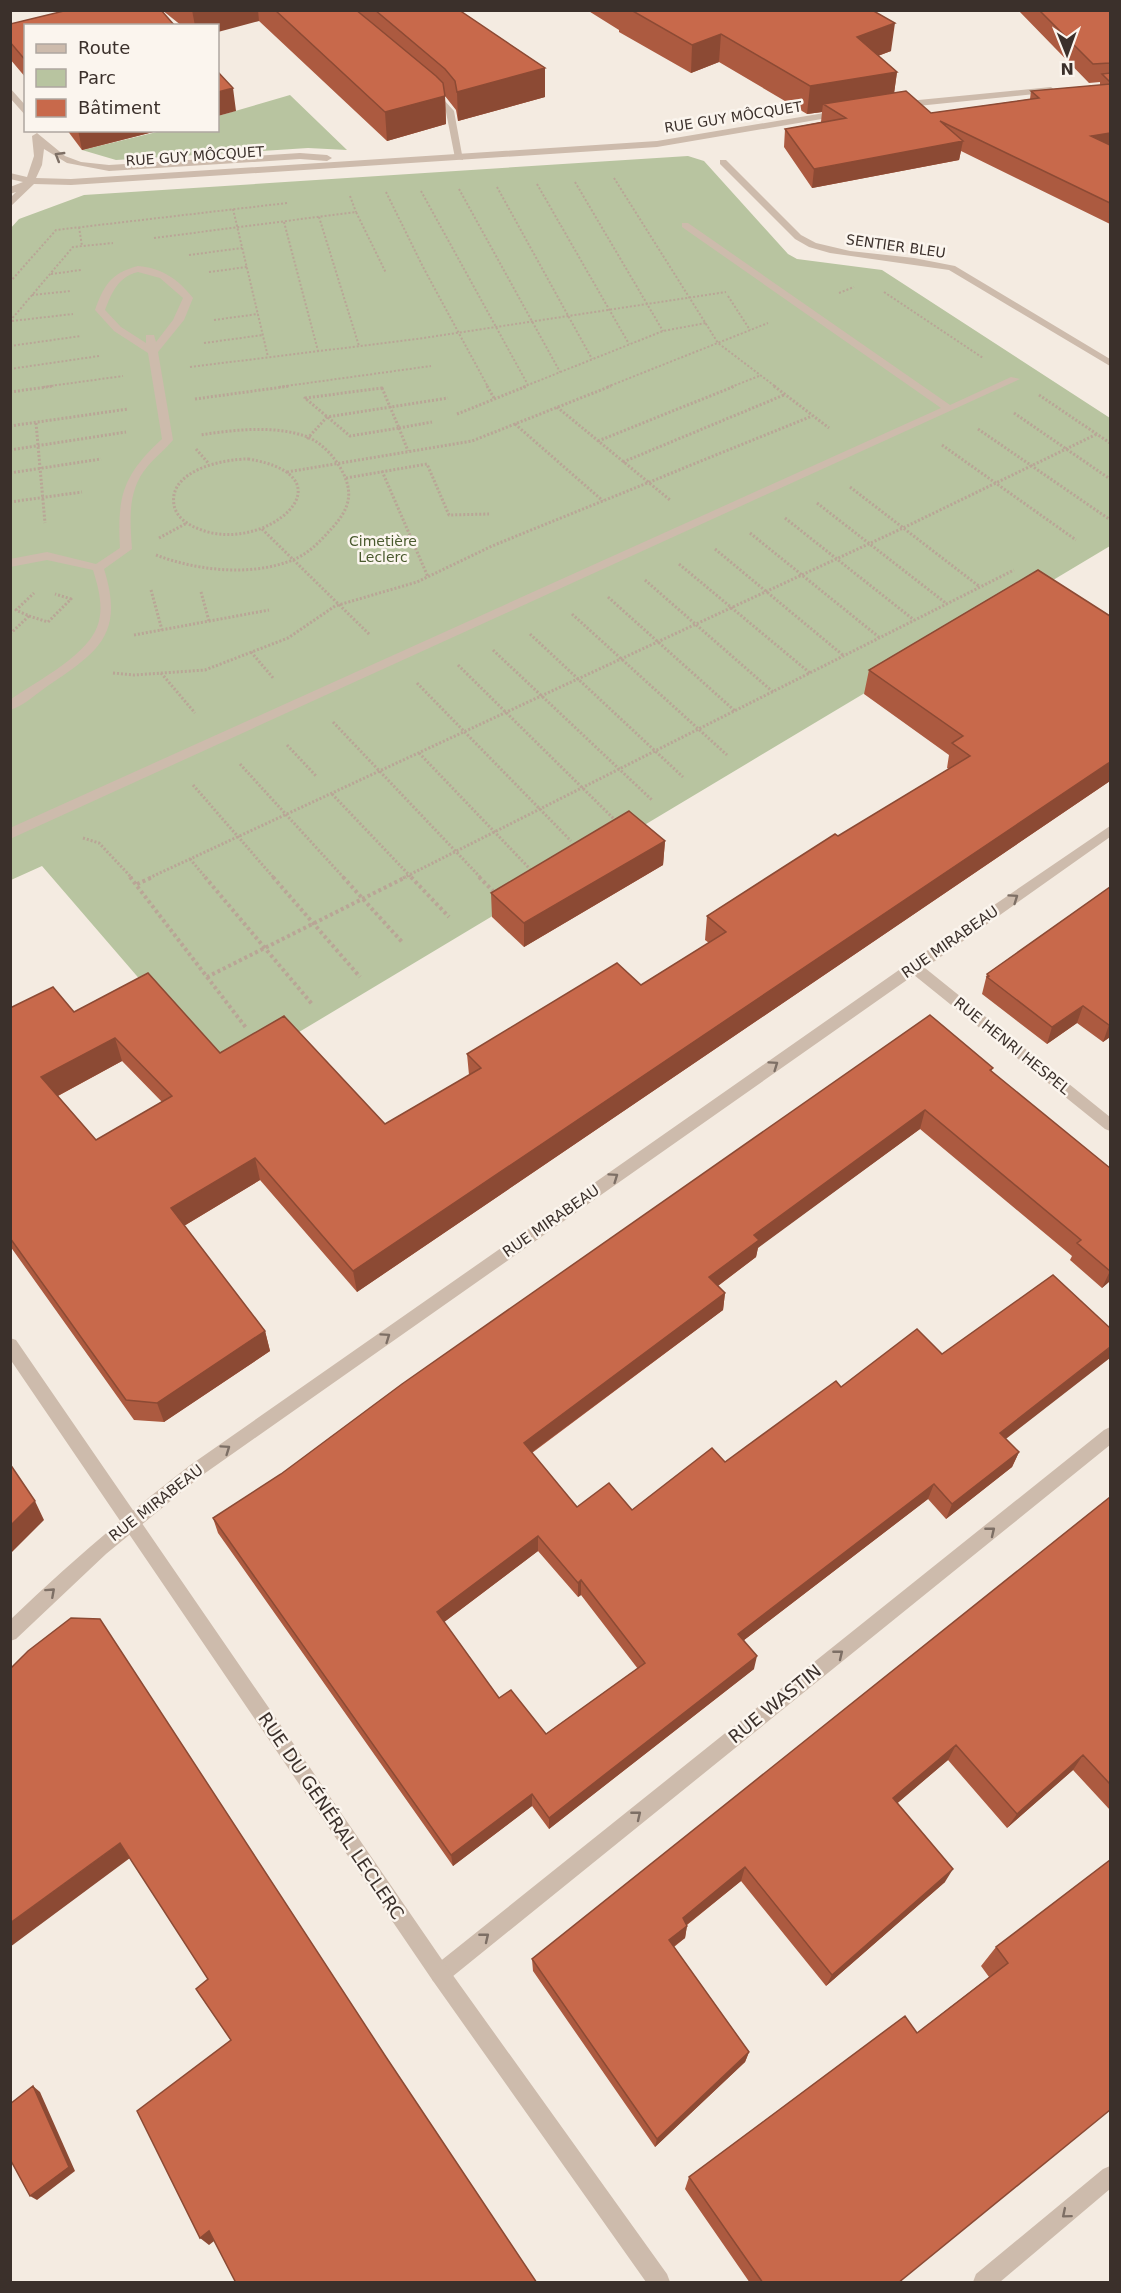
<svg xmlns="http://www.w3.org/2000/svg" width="1121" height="2293" font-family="'DejaVu Sans',sans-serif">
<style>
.green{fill:#b8c4a0}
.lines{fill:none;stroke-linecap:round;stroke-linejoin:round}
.path-far2{stroke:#b9a596;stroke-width:2;stroke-dasharray:2 2;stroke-linecap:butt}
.path-far1{stroke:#b9a596;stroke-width:3;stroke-dasharray:2 2;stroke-linecap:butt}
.path{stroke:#b9a596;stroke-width:4;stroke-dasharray:3 3;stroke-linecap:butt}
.service{fill:#cdbbac;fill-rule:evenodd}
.minor{fill:#cdbbac;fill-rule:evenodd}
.tertiary{fill:#cdbbac;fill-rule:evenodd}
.wall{fill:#ac5a40;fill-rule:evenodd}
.shaded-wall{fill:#8c4a34}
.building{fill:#c8694b;stroke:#8c4a34;stroke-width:1.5;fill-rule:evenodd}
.oneway{stroke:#7d6f65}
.labels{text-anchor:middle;stroke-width:5;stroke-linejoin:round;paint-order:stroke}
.far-street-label{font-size:14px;fill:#3b302b;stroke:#fbf5ee}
.far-park-label{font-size:14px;fill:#4a5a2e;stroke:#fbf5ee}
.street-label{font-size:15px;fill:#3b302b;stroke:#fbf5ee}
.near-street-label{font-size:18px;fill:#3b302b;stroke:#fbf5ee}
</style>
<rect width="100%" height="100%" fill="#f4ebe1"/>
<path class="green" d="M290 95 347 150 308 148 116 160 82 150 161 131 218 130V116Z
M688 156 704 161 788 254 797 259 882 270 1110 418V546L224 1077 42 866 11 880 10 229 19 219 84 195Z"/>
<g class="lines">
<path class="path-far2" d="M614 178 718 343 776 387
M575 182 663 331
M537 184 629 344
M497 187 592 359
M459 189 560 372
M421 191 528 385
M386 192 423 267 488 387
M350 196 356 212
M233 209 268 357
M319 217 359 346
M284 222 318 351
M79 227 82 246
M154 238 356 212 386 273
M189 255 242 248
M209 272 247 267
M51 274 81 270
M10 282 56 230 287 203
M884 292 983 358
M839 293 854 287
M32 295 71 291
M728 296 750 330
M214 320 258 314
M10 321 73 247 113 243
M12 321 73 314
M204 343 263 335
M10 346 81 336
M190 367 417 339 726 292
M10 369 99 356
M43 387 123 376
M279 387 431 366
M523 387 663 331 706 323
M607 387 768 323
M731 387 759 376"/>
<path class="path-far1" d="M487 386 494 398
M774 386 829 428
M382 388 399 428 350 436 305 398Z
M10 392 54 386
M1039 395 1110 443
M195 399 290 386
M557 407 670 500
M1014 413 1110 479
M457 414 527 386
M36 423 45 523
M515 424 603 501
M10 426 128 409
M399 428 408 451
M399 428 432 422
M978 429 1109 519
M307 439 327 417 448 398
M598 441 735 386
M942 445 1076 540
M196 449 209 464
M10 450 126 432
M248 459C357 477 264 556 199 529 188 525 176 517 174 505 168 470 224 459 248 459Z
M623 462 784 395
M382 471 428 577
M287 472 472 441 611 386
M10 473 101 459
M346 478 427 464 449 515 489 514
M850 487 980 587
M10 502 82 492
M817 503 947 604
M785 518 914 620
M262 529 370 635
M750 533 880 638
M159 538 187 523
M715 549 844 656
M156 555C198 571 253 577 295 559 311 552 322 539 333 527 350 508 354 492 341 469 333 455 321 442 305 436 272 425 233 430 200 435
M679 564 810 673
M645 580 773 692
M151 590 162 630
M201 592 209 621
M608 597 735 711
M572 614 727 755
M29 616 48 622 71 599 55 594
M10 634 29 616 16 610 34 593
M530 634 683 777
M134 635 269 610
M493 650 652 800
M251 652 274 679
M458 665 616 821
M113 673 134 675 205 670 288 638 335 606 417 582 492 546 812 416
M161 673 195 713
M417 683 571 841
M333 722 481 878
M287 745 317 777
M419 753 530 869
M240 764 344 878
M193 785 274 878
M332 794 412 878
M83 838 99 843 132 878
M190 859 206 878
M149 878 903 528 1097 434
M403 878 1014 570"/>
<path class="path" d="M130 877 207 977 406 877
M205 877 312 1004
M273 877 360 977
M343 877 403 943
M411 877 449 917
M479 877 493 891
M137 884 153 877
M207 977 247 1029"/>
<path class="service" d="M682 223H688L950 405 1011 377 1020 379 10 839V828L941 408 682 227Z
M138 266C162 268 178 279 193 298L184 320 158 352 173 440C165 450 155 457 147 467 127 491 130 520 132 549L104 569C124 633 100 651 49 685 37 693 24 706 10 710V700C36 681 92 654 99 621 103 604 98 586 93 570L47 560 10 567V559L47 552 96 564 120 548C117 496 123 475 162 439L148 353 114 331 95 310C104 285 111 273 138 266ZM138 272 160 278 183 298 173 320 156 342 154 335H146V343L121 327 105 310C112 292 118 277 138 272Z"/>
<path class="minor" d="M429 90H435L454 111 463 160 455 158 446 112 429 94Z
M720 160H726L801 235 816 243 850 251 914 258 955 266 1110 359V366L949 270 830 253 809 247 795 239 720 164Z
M1110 826V837L925 968 1110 1117V1131L1105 1129 914 975 201 1476 106 1554 16 1639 10 1641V1620C67 1565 127 1514 189 1466L909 963Z
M1110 1427V1445L447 1981 440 1984 433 1981 430 1974 433 1967 1104 1430Z
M1110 2166V2189L1000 2282H973L976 2274 1103 2169Z"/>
<path class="tertiary" d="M1051 87 1055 90 1054 92 898 108 894 105 898 102Z
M10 88 26 106V116L10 98Z
M842 110 845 111V115L657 147 71 185 34 184 10 207V198L16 192 10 194V187L23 182 10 179V173L27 177 34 156 32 136 37 133 65 156 81 162 109 165 300 153 327 155 332 158 327 161 300 159 109 171 67 163 44 149 42 165 36 178 71 179 657 141Z
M10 1338 16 1340 447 1967 667 2274 670 2282H646L433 1981 10 1359Z"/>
</g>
<path class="wall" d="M162 10H459L545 68V97L458 121 456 110 445 96 446 124 387 141 259 21 218 26H182Z
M587 10H872L891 51 878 56 897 72 894 93 931 113 1030 99 1031 91 1100 85V82L1089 83 1018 10H1110V224L961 151 959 160 812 188 784 147 785 129 821 122 822 112 807 114 719 62 691 73 619 32V30Z
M10 24 26 26V78L10 59Z
M67 130H161L82 150Z
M869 670 1110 781 357 1292 260 1180 184 1226 265 1331 270 1351 164 1422 134 1420 10 1246V1008L74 1012 220 1053 385 1124 469 1075 467 1054 641 985 709 943 705 940 707 916 949 769 947 768 949 755 864 694ZM122 1061 162 1102 96 1140 58 1096Z
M665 841 663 865 524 947 492 917 491 893Z
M1110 887V1037L1103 1042 1077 1023 1047 1044 982 994 987 974Z
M993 1068 991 1072 1110 1168V1281L1102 1288 1070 1260 1072 1256 920 1129 758 1247 756 1257 718 1286 725 1293 723 1310 532 1453 577 1507 632 1510 725 1462 841 1387 1006 1439 1019 1452 1012 1467 946 1519 928 1499 744 1640 754 1669 549 1829 532 1806 453 1866 218 1533 213 1518ZM538 1551 578 1597 581 1595 638 1669 546 1734 499 1698 444 1622Z
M1110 1497V1810L1073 1770 1007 1828 948 1760 897 1803 945 1882 826 1986 741 1881 687 1925 685 1938 674 1947 749 2052 745 2062 655 2147 533 1971 532 1959Z
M1110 1860 898 2283H750L685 2189 689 2177 917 2033 989 1977 981 1966 996 1947Z"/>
<path class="shaded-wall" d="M192 10H258L259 21 218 32V26H195Z
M895 23 891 51 853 65 857 37Z
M721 34 719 62 691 73 692 45Z
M545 68V97L458 121 457 92Z
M897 72 893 101 823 104 822 112 807 114 810 86Z
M233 88 236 111 218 116V92Z
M445 96 446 124 387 141 385 112Z
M78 130H161L82 150Z
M1110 133V151L1091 136Z
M963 141 959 160 812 188 814 169Z
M1110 762V781L357 1292 353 1271Z
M665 841 663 865 524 947V923Z
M1083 1006 1077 1023 1047 1044 1052 1027Z
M1110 1024V1037L1103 1042 1109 1025Z
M115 1038 122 1061 50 1100 41 1077Z
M925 1110 920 1129 758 1248 756 1257 707 1294 709 1277 754 1235Z
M255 1158 260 1180 177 1230 171 1208Z
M1110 1270V1281L1102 1288 1110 1271Z
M725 1293 723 1310 524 1458V1443Z
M265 1331 270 1351 164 1422 157 1403Z
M1110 1347V1358L993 1449 1000 1433Z
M1019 1452 1012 1467 946 1519 952 1504Z
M934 1484 928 1499 735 1647 738 1634Z
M35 1501 44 1520 10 1554V1526Z
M538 1536V1551L439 1626 437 1612Z
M581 1580V1595L578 1597V1583Z
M757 1656 754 1669 549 1829V1818Z
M956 1745 948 1760 886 1813 893 1798Z
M1083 1755 1073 1770 1007 1828 1017 1814Z
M532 1794V1806L453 1866 451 1855Z
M120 1843 130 1858 10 1947V1923Z
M745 1867 741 1881 680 1930 683 1918Z
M953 1869 945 1882 826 1986 832 1975Z
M687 1926 685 1938 666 1952 669 1940Z
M749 2052 745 2062 655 2147 657 2139Z
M33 2086 40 2092 75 2171 37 2200 30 2196Z
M209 2231 218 2238 209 2245 200 2238Z"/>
<path class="building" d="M68 10H161L175 26H26V61L10 42V24Z
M275 10H356L372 23 436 76 443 83 445 96 385 112Z
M375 10H459L545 68 457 92 455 81 445 69Z
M631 10H872L895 23 857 37 897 72 810 86 721 34 692 45Z
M1039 10H1110V63L1093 64Z
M218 72 233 88 218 92Z
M1110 73V82L1102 74Z
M1110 84V133L1091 136 1110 145V203L940 121 963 141 814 169 785 129 846 118 823 104 906 91 931 113 1039 98 1031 91Z
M1038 570 1110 616V762L353 1271 255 1158 171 1208 265 1331 157 1403 126 1400 10 1238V1008L53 987 74 1012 148 973 220 1053 284 1016 385 1124 481 1068 467 1054 617 963 641 985 726 932 707 916 835 834 838 836 970 756 952 743 963 736 869 670ZM115 1038 172 1096 96 1140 41 1077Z
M629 811 665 841 524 923 491 893Z
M1110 887V1024L1109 1025 1083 1006 1052 1027 987 977 989 976 987 974Z
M930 1015 993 1068 990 1070 1110 1168V1271L1077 1243 1081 1240 925 1110 754 1235 759 1240 709 1277 725 1293 524 1443 577 1507 609 1483 632 1510 712 1448 725 1462 836 1381 841 1387 917 1329 942 1354 1053 1275 1110 1328V1347L1000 1433 1019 1452 952 1504 934 1484 738 1634 757 1656 549 1818 532 1794 451 1855 213 1518 281 1474 402 1384ZM538 1536 578 1583 581 1580 645 1663 546 1734 511 1690 499 1698 437 1612Z
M10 1464 35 1501 10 1526Z
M1110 1497V1784L1083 1755 1017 1814 956 1745 893 1798 953 1869 832 1975 745 1867 683 1918 687 1926 669 1940 749 2052 657 2139 532 1959Z
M71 1618 100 1619 386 2057 537 2283H236L209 2231 200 2238 137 2111 231 2040 196 1989 208 1979 120 1843 10 1923V1669L28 1651Z
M1110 1860V2110L898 2283H763L689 2177 905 2016 917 2033 1008 1963 996 1947Z
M33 2086 69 2167 30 2196 10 2159V2104Z"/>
<defs><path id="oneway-chevron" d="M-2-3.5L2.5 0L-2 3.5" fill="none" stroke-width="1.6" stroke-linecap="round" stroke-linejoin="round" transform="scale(1.5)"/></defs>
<g class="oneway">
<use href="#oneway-chevron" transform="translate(59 156) rotate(-149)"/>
<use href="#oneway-chevron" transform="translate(1014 898) rotate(-35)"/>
<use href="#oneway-chevron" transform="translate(774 1065) rotate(-35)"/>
<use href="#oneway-chevron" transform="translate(614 1177) rotate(-35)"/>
<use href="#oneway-chevron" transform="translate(386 1337) rotate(-35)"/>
<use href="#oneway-chevron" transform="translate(226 1449) rotate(-35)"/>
<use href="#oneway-chevron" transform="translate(991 1531) rotate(-39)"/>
<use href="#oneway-chevron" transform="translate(51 1592) rotate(-42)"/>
<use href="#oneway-chevron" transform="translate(839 1654) rotate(-39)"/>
<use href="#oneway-chevron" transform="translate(637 1815) rotate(-39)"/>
<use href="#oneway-chevron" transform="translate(485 1937) rotate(-39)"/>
<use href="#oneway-chevron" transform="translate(1066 2214) rotate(140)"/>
</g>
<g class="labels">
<g class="far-street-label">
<text transform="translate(733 117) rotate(-9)" y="5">RUE GUY MÔCQUET</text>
<text transform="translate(195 156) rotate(-4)" y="5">RUE GUY MÔCQUET</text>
<text transform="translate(896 246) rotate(8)" y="5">SENTIER BLEU</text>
</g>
<g class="far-park-label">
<text x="383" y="546">Cimetière<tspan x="383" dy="16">Leclerc</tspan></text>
</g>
<g class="street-label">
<text transform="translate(950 942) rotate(-35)" y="5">RUE MIRABEAU</text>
<text transform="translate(1012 1046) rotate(39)" y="5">RUE HENRI HESPEL</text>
<text transform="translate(551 1221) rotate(-35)" y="5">RUE MIRABEAU</text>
<text transform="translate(156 1503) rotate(-38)" y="5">RUE MIRABEAU</text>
</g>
<g class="near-street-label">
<text transform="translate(775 1704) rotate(-39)" y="6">RUE WASTIN</text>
<text transform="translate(331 1816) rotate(56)" y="6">RUE DU GÉNÉRAL LECLERC</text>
</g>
</g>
<rect width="1121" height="2293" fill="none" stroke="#3b302b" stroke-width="24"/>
<rect x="24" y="24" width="195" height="108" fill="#fbf5ee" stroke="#aea6a0" stroke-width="1.5"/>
<rect x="36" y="44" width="30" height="9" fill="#cdbbac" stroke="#aea6a0" stroke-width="1.5"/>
<text x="78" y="54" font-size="18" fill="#3b302b">Route</text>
<rect x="36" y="69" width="30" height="18" fill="#b8c4a0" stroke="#aea6a0" stroke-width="1.5"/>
<text x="78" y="84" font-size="18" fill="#3b302b">Parc</text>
<rect x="36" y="99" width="30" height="18" fill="#c8694b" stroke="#aea6a0" stroke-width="1.5"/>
<text x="78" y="114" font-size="18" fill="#3b302b">Bâtiment</text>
<g transform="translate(1067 54) rotate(179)" stroke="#fbf5ee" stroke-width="4.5" paint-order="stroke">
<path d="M0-4.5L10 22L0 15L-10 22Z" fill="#3b302b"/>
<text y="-9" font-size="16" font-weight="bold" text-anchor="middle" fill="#3b302b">N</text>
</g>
</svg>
